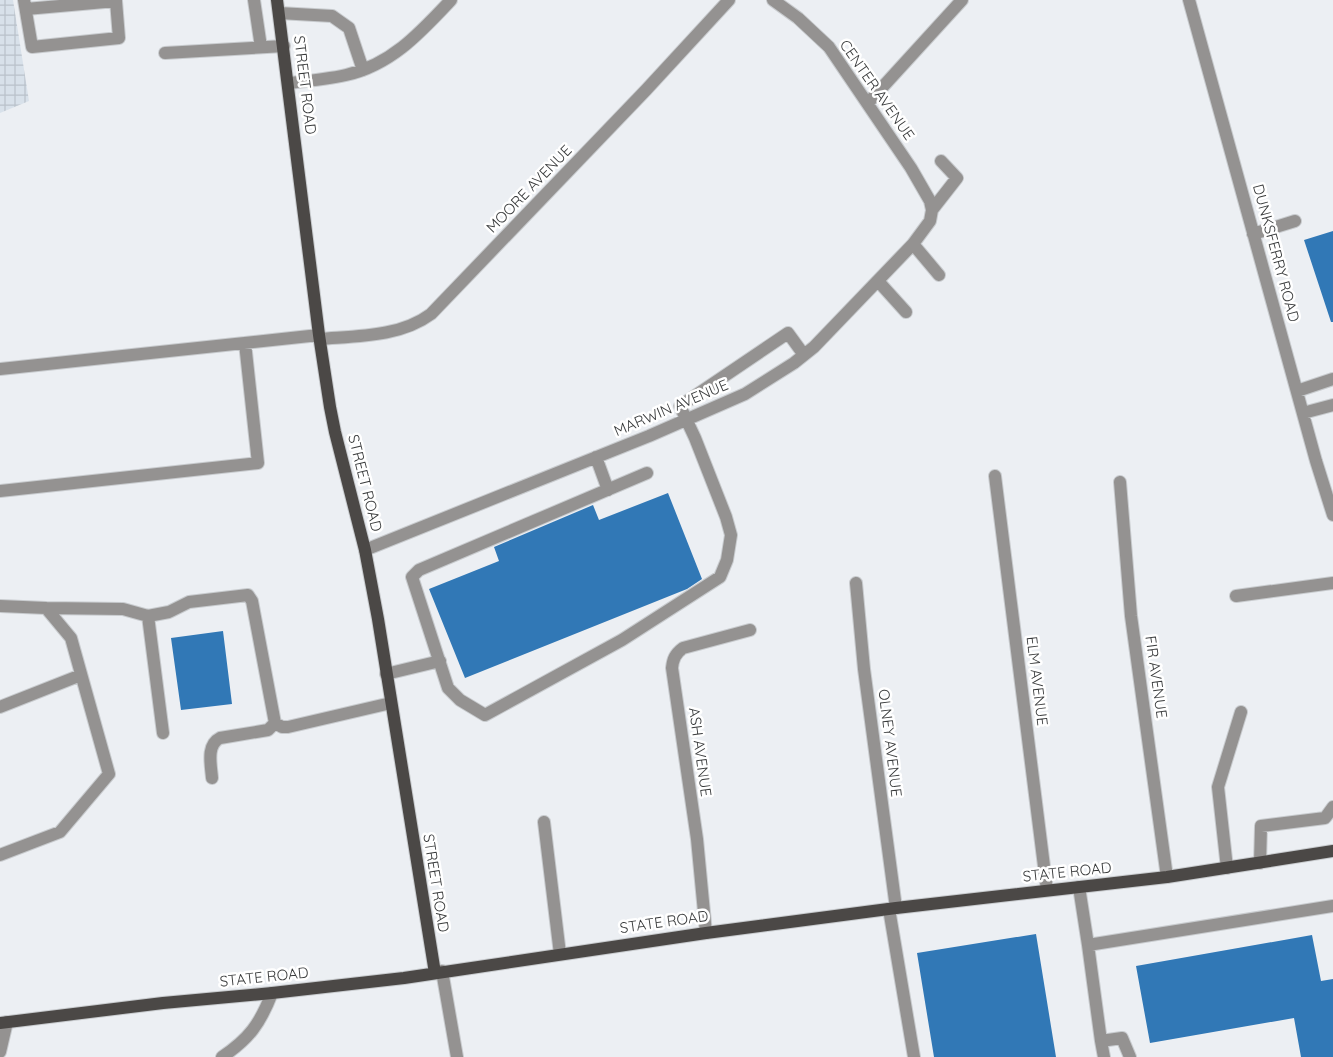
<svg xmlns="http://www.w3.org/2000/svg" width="1333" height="1057" font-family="Quicksand,sans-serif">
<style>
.industrial{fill:url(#industrial-grid)}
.building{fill:#3178b6}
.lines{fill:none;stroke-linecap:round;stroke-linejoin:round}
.minor-casing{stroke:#c8cbce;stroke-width:14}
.major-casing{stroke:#c8cbce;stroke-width:14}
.minor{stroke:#949291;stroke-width:12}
.major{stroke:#4b4846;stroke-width:12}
.labels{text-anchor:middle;stroke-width:5;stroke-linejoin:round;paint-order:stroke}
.street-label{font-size:15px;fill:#383a3b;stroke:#fff}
</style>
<defs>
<pattern id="industrial-grid" width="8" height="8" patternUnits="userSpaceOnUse" patternTransform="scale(1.25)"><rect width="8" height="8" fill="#d8e1ea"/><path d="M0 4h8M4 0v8" fill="none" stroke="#bac2ca"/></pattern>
</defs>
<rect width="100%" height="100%" fill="#eceff3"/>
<path class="industrial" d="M0 0H13L29 101 0 113Z"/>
<path class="building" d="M1333 231V322H1331L1304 240Z
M668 493 702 579 687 589 465 678 429 589 499 561 494 547 593 505 599 520Z
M223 631 232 704 181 710 171 638Z
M1036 934 1056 1057H934L917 953Z
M1312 935 1321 981 1333 979V1057H1301L1294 1018 1150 1043 1136 966Z"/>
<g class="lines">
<defs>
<path id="minor" d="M24 0 32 47 119 38 116 1 26 9
M254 0 261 47
M1189 0 1316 461 1333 515
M279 13 332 16 349 28 363 70
M165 53 284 46
M289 83C308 81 328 79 346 75 391 65 420 33 451 0
M868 103 962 0
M932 210 957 178 941 161
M1253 234 1295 221
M913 244 939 275
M878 281 906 312
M320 339C357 336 400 337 431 314L646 90 729 0
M0 369 319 335
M1297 391 1333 379
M1303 413 1333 405
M596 457 608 490
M647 473 419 570 412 577 448 688 460 700 485 715 622 640 720 577 727 560 731 535 726 517 695 438 680 406 788 333 804 355
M995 476 1047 890
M1120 482 1131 616 1167 877
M0 491 258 463 245 343
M365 550 649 436 745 394 794 363 814 347 913 244 930 221 932 210 930 201 911 168 829 47 798 18 773 0
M856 583 864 669 896 908
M1236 596 1333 583
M0 606 46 608 71 638 109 774 60 832 0 855
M46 608 123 609 148 616
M386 674 440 661
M0 707 81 675
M163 733 148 616 169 612 189 602 248 595 252 601 275 723 282 727H288L391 703
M212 778C211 765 206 745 220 738L268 730 275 723
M544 822 560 954
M1260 863 1261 826 1325 818 1333 807
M1227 868 1218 787 1241 712
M1079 887 1088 945 1333 906
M889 909 914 1057
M706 933 697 839 672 668C673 659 675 654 683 648L750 630
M1088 945 1101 1041 1122 1038 1130 1057
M442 971 457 1057
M1101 1041 1104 1057
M0 1052 7 1022
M222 1057C249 1039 260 1024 272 993"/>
<path id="major" d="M277 0 319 335 330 407 335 432 365 550 378 619 435 973
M0 1023 163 1003 272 993 404 978 706 933 896 908 1167 877 1333 851"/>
</defs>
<use href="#minor" class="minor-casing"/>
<use href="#major" class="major-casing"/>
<use href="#minor" class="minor"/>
<use href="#major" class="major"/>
</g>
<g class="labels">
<g class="street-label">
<text transform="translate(305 85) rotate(83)" y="5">STREET ROAD</text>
<text transform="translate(877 90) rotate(55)" y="5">CENTER AVENUE</text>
<text transform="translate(529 189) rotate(-46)" y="5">MOORE AVENUE</text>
<text transform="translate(1276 253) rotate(75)" y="5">DUNKSFERRY ROAD</text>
<text transform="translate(671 408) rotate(-23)" y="5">MARWIN AVENUE</text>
<text transform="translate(365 483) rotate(76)" y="5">STREET ROAD</text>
<text transform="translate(1156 677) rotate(82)" y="5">FIR AVENUE</text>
<text transform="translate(1037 681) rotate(83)" y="5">ELM AVENUE</text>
<text transform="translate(890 743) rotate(83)" y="5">OLNEY AVENUE</text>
<text transform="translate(700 752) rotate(82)" y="5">ASH AVENUE</text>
<text transform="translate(1067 872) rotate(-6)" y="5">STATE ROAD</text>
<text transform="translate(436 883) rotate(81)" y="5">STREET ROAD</text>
<text transform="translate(664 922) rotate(-8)" y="5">STATE ROAD</text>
<text transform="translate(264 977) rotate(-6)" y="5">STATE ROAD</text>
</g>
</g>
</svg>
